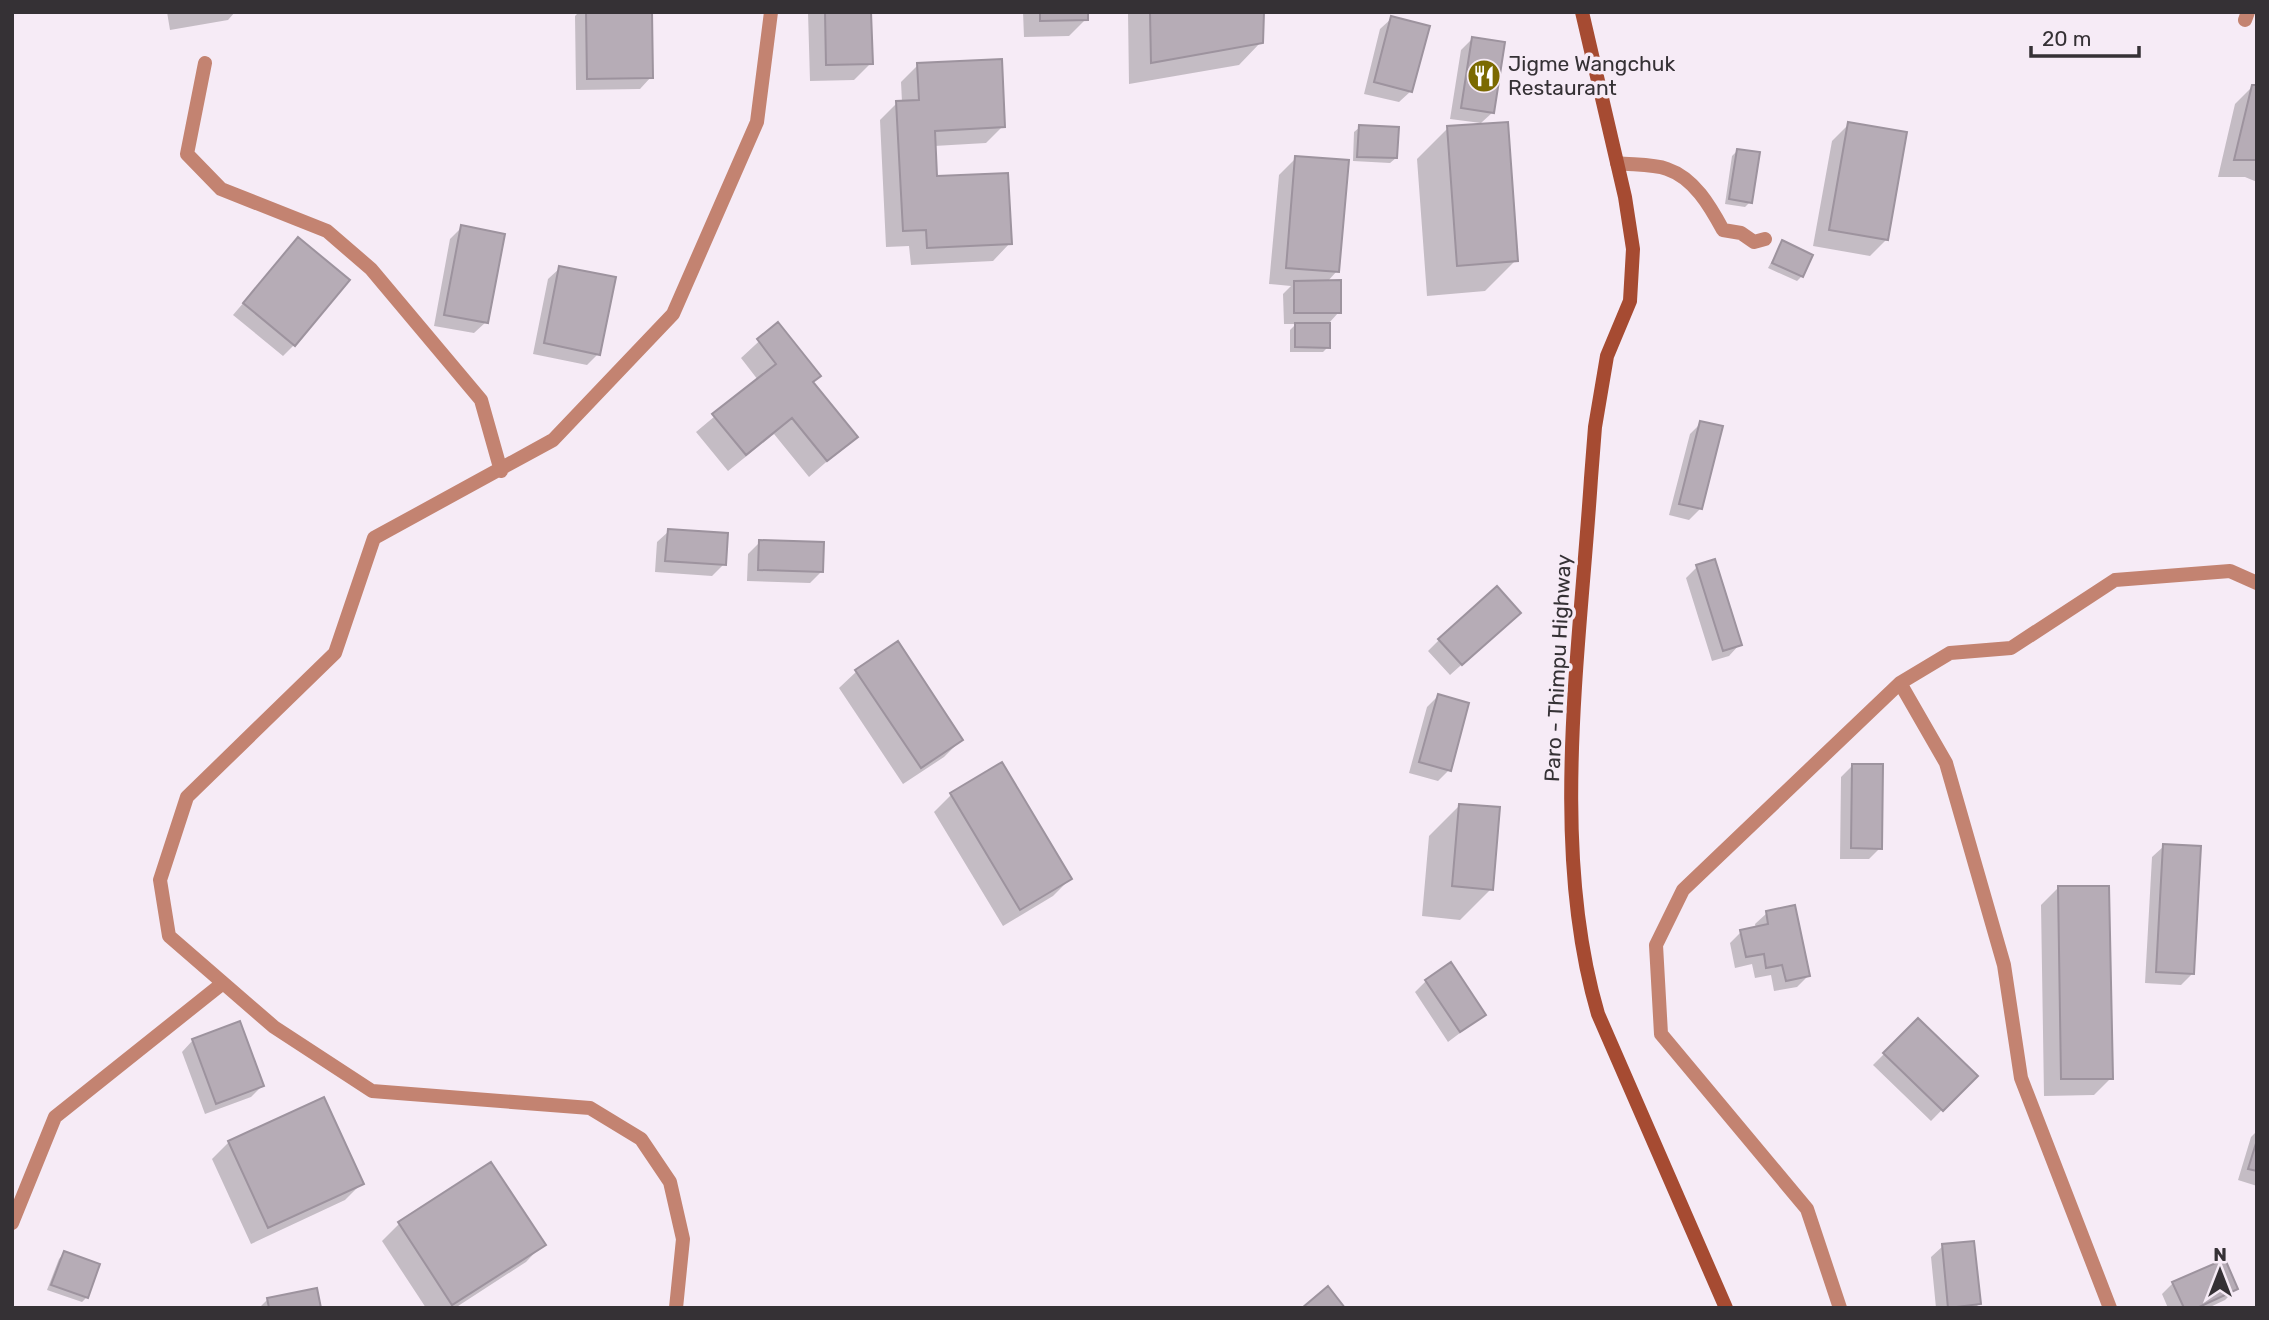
<svg xmlns="http://www.w3.org/2000/svg" width="2269" height="1320" font-family="Rubik,sans-serif">
<style>
.shadow{fill:#0003}
.building{fill:#b6acb6;stroke:#9d939e;stroke-width:2}
.lines{fill:none;stroke-linecap:round;stroke-linejoin:round}
.street{stroke:#c38371;stroke-width:14}
.secondary{stroke:#a64b32;stroke-width:14}
.labels{text-anchor:middle;stroke-width:7;stroke-linejoin:round;paint-order:stroke}
.poi-label{font-size:21px;fill:#353135;stroke:#f6ebf6;text-anchor:start}
.street-label{font-size:21px;fill:#353135;stroke:#f6ebf6}
</style>
<rect width="100%" height="100%" fill="#f6ebf6"/>
<path class="shadow" d="M167 12H235L228 20 170 30Z
M579 12H650L651 77 640 89 576 90 575 16Z
M808 12H869L871 63 854 80 810 81Z
M1023 12H1086V19L1069 36 1024 37Z
M1128 12H1262L1261 42 1239 65 1129 84Z
M1392 18 1411 91 1399 102 1364 94 1380 29Z
M1472 39 1493 112 1481 123 1450 119 1461 50Z
M918 65 1003 126 986 143 934 146 936 178 1010 243 993 261 911 265 909 246 886 247 880 120 897 103 902 102 901 82Z
M2252 87H2257V182L2245 177H2218L2235 104Z
M1849 124 1887 239 1870 256 1813 246 1832 141Z
M1360 127 1396 158 1390 163 1353 161 1354 132Z
M1448 128 1516 260 1485 291 1427 296 1417 159Z
M1737 151 1750 202 1745 207 1725 204 1732 156Z
M1296 158 1337 271 1327 282 1339 312 1329 323 1328 347 1323 352H1290V330L1296 324H1284L1283 294 1291 286 1269 284 1279 175Z
M462 227 486 322 474 333 434 326 450 239Z
M298 239 294 345 283 356 233 315Z
M1782 243 1802 276 1797 281 1768 268Z
M560 268 598 354 587 365 533 354 548 279Z
M778 324 811 383 855 437 809 477 774 434 728 471 696 432 758 380 741 358Z
M1701 423V508L1689 520 1669 515 1690 434Z
M669 531 724 564 712 576 655 572 657 542Z
M760 542 821 572 810 583 747 581 748 554Z
M1697 567 1740 644 1729 656 1712 661 1686 578Z
M1507 624 1450 675 1428 651 1439 640Z
M857 671 961 740 944 757 903 784 839 688Z
M1438 696 1449 770 1438 781 1409 773 1427 707Z
M1853 765 1880 848 1869 859H1840L1841 777Z
M951 795 1070 879 1053 896 1003 926 934 812Z
M1460 805 1491 889 1460 920 1422 916 1429 836Z
M2164 846 2192 974 2181 985 2145 983 2152 857Z
M2058 888 2111 1078 2094 1095 2044 1096 2041 905Z
M1767 913 1808 976 1797 987 1774 991 1771 975 1755 978 1752 964 1735 968 1730 943 1741 932 1756 929 1755 924Z
M1426 981 1484 1015 1448 1042 1415 992Z
M1918 1020 1975 1076 1931 1121 1873 1065Z
M193 1040 262 1086 251 1097 205 1114 182 1052Z
M2257 1131V1186L2238 1180 2251 1137Z
M229 1142 362 1183 345 1200 251 1244 212 1159Z
M399 1224 543 1244 526 1262 455 1308H426L382 1241Z
M1943 1246 1979 1304 1975 1308H1936L1931 1257Z
M64 1253 87 1297 82 1302 47 1290 59 1259Z
M2173 1283 2236 1289 2225 1300 2208 1308H2168L2162 1294Z
M268 1299 320 1308H259Z"/>
<path class="building" d="M586 12H652L653 78 587 79Z
M825 12H871L873 64 826 65Z
M1040 12H1088V20L1040 21Z
M1150 12H1264L1263 43 1151 63Z
M1391 16 1430 26 1412 92 1374 82Z
M1472 37 1505 42 1494 113 1461 108Z
M1002 59 1005 127 935 131 937 176 1008 173 1012 244 927 248 926 230 903 231 896 101 919 100 917 63Z
M2252 85H2257V160H2234Z
M1508 122 1518 261 1457 266 1447 126Z
M1848 122 1907 132 1888 240 1829 230Z
M1359 125 1399 127 1397 158 1357 157Z
M1737 149 1760 152 1752 203 1729 199Z
M1295 156 1349 160 1339 272 1286 268Z
M461 225 505 234 488 323 444 315Z
M298 237 350 280 295 346 243 303Z
M1782 240 1813 255 1803 277 1772 263Z
M559 266 616 277 600 355 544 343Z
M1341 280V313H1294V281Z
M778 322 821 376 813 382 858 437 827 461 792 418 746 455 712 414 776 364 757 339Z
M1295 323H1330V348L1295 347Z
M1700 421 1723 426 1702 509 1679 504Z
M668 529 728 533 726 565 665 561Z
M759 540 824 542 823 572 758 570Z
M1715 559 1742 645 1723 651 1696 565Z
M1497 586 1521 613 1462 665 1438 639Z
M898 641 963 740 921 768 855 670Z
M1438 694 1469 703 1451 771 1419 762Z
M1002 762 1072 879 1020 910 950 793Z
M1852 764H1883L1882 849 1851 848Z
M1459 804 1500 807 1493 890 1452 886Z
M2163 844 2201 846 2194 974 2156 972Z
M2058 886H2109L2113 1079H2061Z
M1795 905 1810 976 1786 981 1782 965 1766 968 1764 954 1746 957 1740 930 1768 924 1766 911Z
M1451 962 1486 1015 1460 1032 1425 980Z
M1918 1018 1978 1076 1943 1111 1883 1053Z
M240 1021 264 1086 216 1104 192 1039Z
M324 1097 364 1184 268 1228 228 1141Z
M2257 1140V1171L2248 1169Z
M491 1162 546 1245 452 1305 398 1222Z
M1974 1241 1981 1304 1948 1308 1942 1244Z
M64 1251 100 1264 88 1298 51 1285Z
M2225 1259 2238 1289 2197 1308H2184L2172 1282Z
M1328 1286 1345 1308H1302Z
M317 1288 321 1308H269L267 1298Z"/>
<g class="lines">
<path class="street" d="M2245 20 2248 12
M205 63 187 154 221 189 327 231 371 269 481 400 501 471
M1617 163C1632 165 1653 164 1667 169 1694 178 1710 206 1723 230L1741 233 1754 242 1765 239
M1900 683 1946 763 2004 965 2021 1078 2110 1308
M12 1223 55 1117 223 983
M676 1308 683 1239 670 1182 641 1139 590 1108 372 1091 274 1027 169 936 160 880 187 797 335 653 374 538 553 440 673 314 757 122 771 12
M1840 1308 1807 1209 1661 1034 1656 945 1683 890 1900 683 1950 653 2011 648 2115 580 2230 571 2257 583"/>
<path class="secondary" d="M1582 12 1625 197 1633 249 1630 301 1607 356 1595 427 1591 478C1580 649 1549 848 1598 1014L1726 1308"/>
</g>
<defs>
<symbol id="restaurant-disc" viewBox="-11 -11 22 22"><circle r="9.5" fill="#7b6a01" stroke="#f6ebf6"/><path d="M-5-6h1v4h1v-4h1v4h1v-4h1v5L-1.5 .5V6h-2V.5L-5-1ZM5-6V6H3V1.5H1.5Q1.5-4 5-6Z" fill="#fff"/></symbol>
</defs>
<g fill-rule="evenodd">
<use href="#restaurant-disc" x="1465" y="57" width="38" height="38"/>
</g>
<g class="labels">
<g class="poi-label">
<text x="1508" y="71">Jigme Wangchuk<tspan x="1508" dy="24">Restaurant</tspan></text>
</g>
<g class="street-label">
<text transform="translate(1558 668) rotate(-87)" y="7">Paro - Thimpu Highway</text>
</g>
</g>
<rect width="2269" height="1320" fill="none" stroke="#353135" stroke-width="28"/>
<g transform="translate(2220 1271)" stroke="#f6ebf6" stroke-width="5" paint-order="stroke">
<path d="M0-5L12 26L0 18L-12 26Z" fill="#353135"/>
<text y="-10" font-size="19" font-weight="bold" text-anchor="middle" fill="#353135">N</text>
</g>
<path d="M2031 46v10h108v-10" fill="none" stroke="#353135" stroke-width="3.5"/>
<text x="2042" y="46" font-size="21" fill="#353135" stroke="#f6ebf6" stroke-width="5" paint-order="stroke">20 m</text>
</svg>
